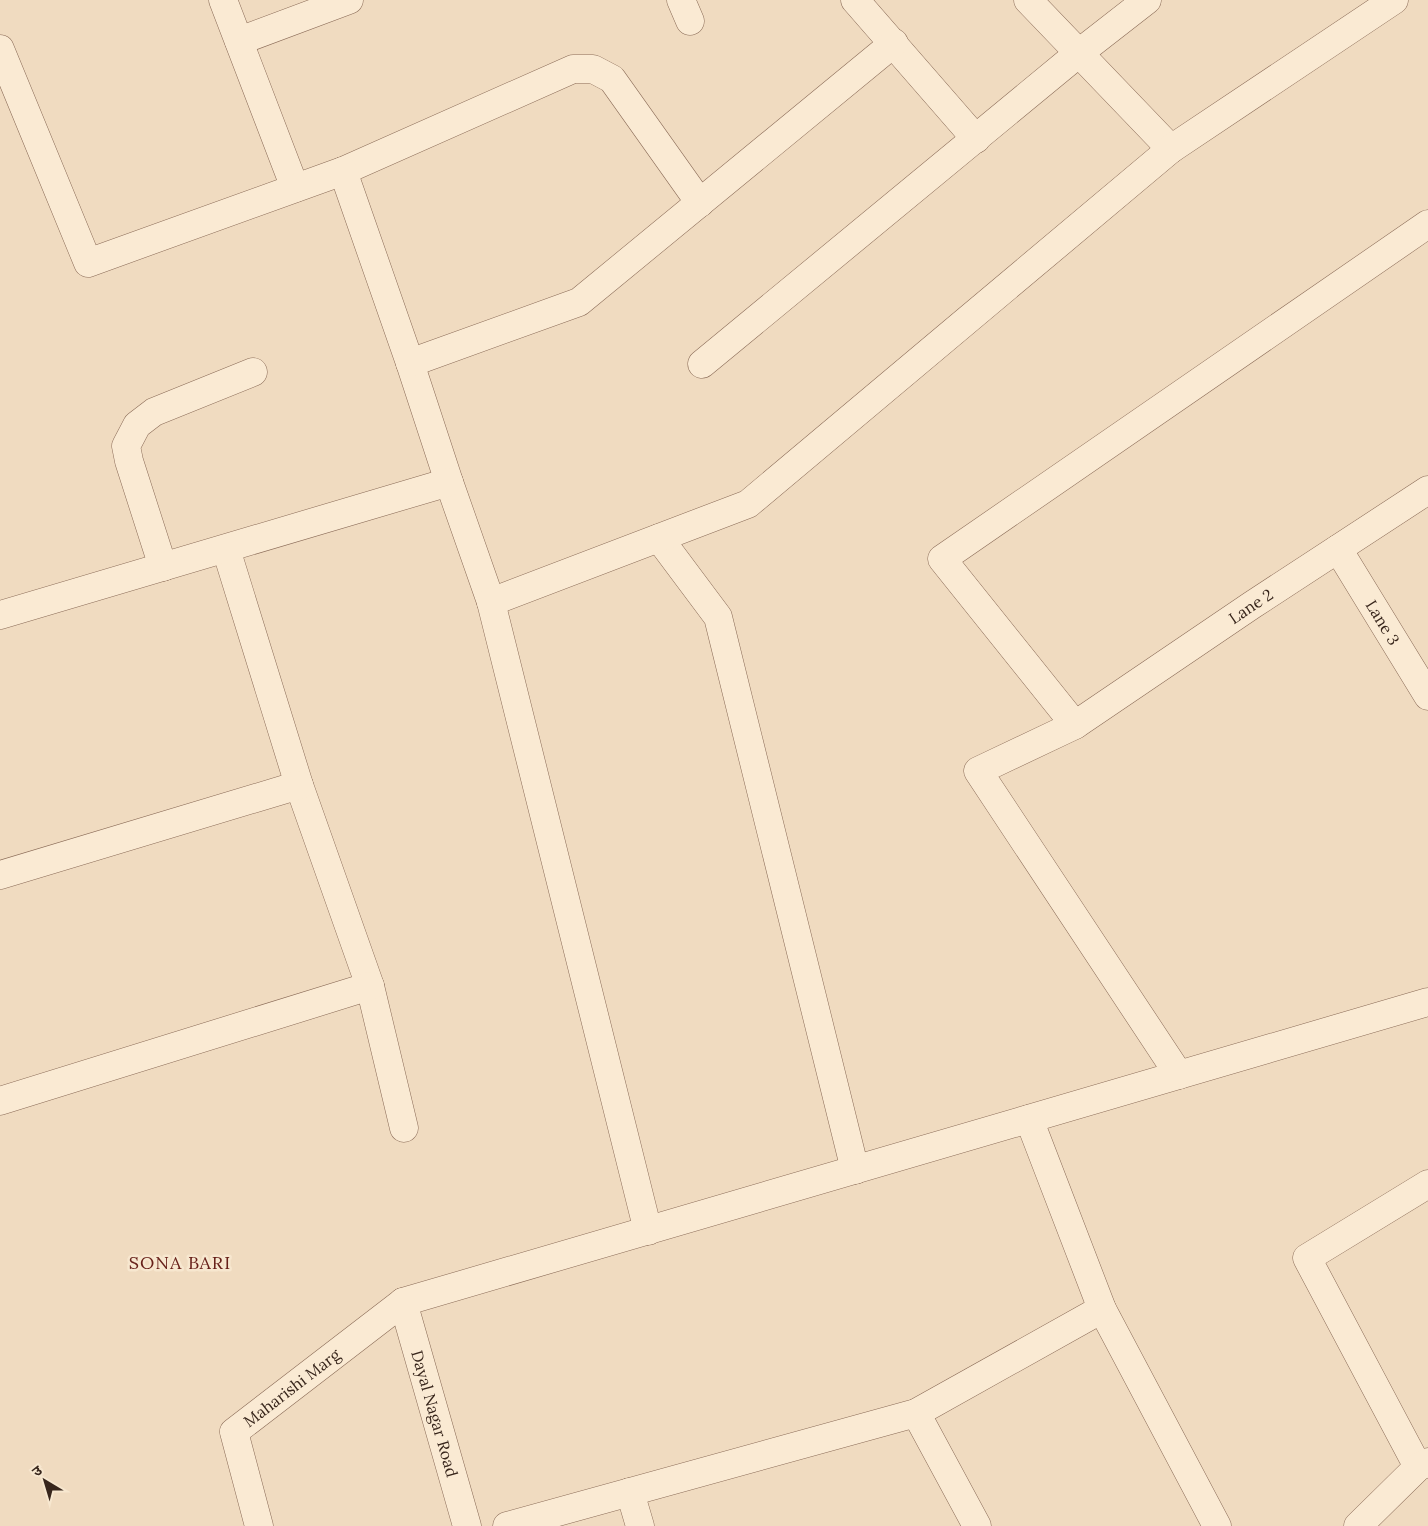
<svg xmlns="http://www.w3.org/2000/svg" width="1428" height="1526" font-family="Lora,'Noto Sans Devanagari',serif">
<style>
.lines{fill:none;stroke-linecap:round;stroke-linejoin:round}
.minor-casing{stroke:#8a6b57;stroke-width:29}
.minor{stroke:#faead3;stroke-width:28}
.labels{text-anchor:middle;stroke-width:5;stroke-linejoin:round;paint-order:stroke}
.street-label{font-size:16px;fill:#38261c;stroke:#f7e7cf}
.neighbourhood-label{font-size:18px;letter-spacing:1px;fill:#672019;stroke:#f7e7cf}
</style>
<rect width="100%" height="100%" fill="#f0dbc0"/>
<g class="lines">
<defs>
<g id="minor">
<path d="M223 0 295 188"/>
<path d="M681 0 690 21"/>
<path d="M855 0 976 139"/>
<path d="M1028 0 1171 149"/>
<path d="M239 41 349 0"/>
<path d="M0 49 88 263 343 171 573 69H593L612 79 700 203"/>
<path d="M343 171 410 363 449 482 491 602 648 1231"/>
<path d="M410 363 579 302 894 43"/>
<path d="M702 364 1079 53 1147 0"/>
<path d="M659 538 718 617 855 1170"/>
<path d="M226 549 299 785 370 986 404 1128"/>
<path id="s1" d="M1338 549 1428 696"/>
<path d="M163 567 129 461 126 446 137 425 154 412 253 372"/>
<path d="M491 602 748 504 1171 149 1394 0"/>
<path d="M0 615 449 482"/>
<path d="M1075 725 942 559 1428 224"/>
<path d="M0 875 299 785"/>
<path id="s2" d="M1179 1075 978 771 1075 725 1252 605 1428 490"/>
<path d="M0 1101 370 986"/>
<path d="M1029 1119 1102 1309 1217 1526"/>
<path id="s3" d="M403 1302 467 1526"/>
<path d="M916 1413 977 1526"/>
<path d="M1418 1467 1307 1258 1428 1184"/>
<path d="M630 1492 640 1526"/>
<path id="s4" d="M259 1526 234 1432 403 1302 1428 1002"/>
<path d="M507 1526 916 1413 1102 1309"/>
<path d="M1358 1526 1418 1467 1428 1462"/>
</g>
</defs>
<use href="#minor" class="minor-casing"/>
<use href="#minor" class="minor"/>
</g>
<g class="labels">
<g class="street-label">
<text dy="6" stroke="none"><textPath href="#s2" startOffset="684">Lane 2</textPath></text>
<text dy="6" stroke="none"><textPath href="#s1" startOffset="86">Lane 3</textPath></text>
<text dy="6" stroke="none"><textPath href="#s4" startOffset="170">Maharishi Marg</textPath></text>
<text dy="6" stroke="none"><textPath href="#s3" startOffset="116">Dayal Nagar Road</textPath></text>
</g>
<g class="neighbourhood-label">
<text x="180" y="1269">SONA BARI</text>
</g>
</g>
<g transform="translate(45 1481) rotate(322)" stroke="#f7e7cf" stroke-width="4" paint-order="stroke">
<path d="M0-4L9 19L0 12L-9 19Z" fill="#38261c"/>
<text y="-8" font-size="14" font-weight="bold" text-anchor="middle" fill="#38261c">उ</text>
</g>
</svg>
